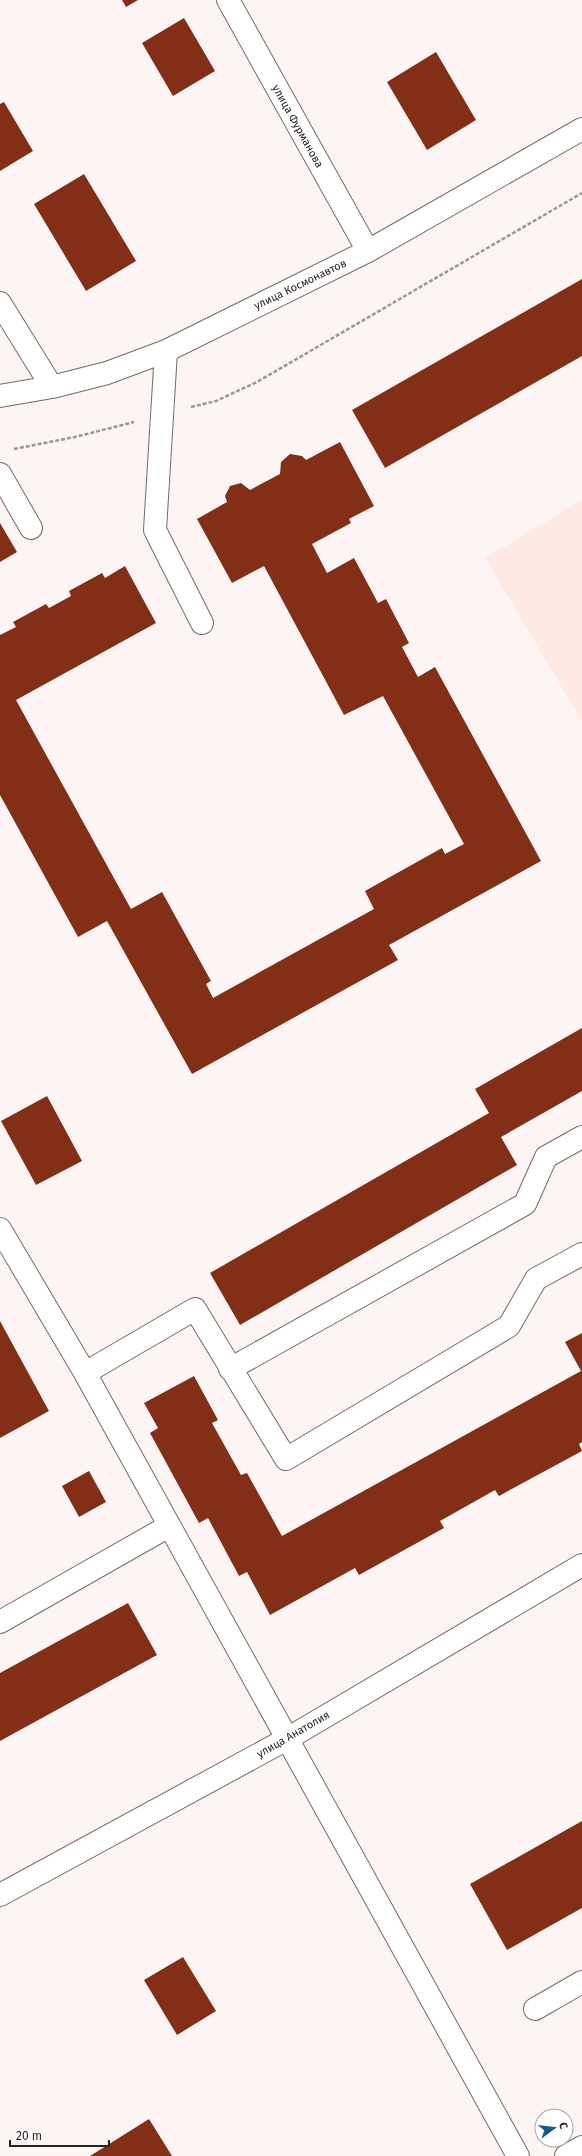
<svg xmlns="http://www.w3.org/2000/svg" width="582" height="2156" font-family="'Fira Sans',sans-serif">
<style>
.built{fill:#fee9e3}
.building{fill:#832e16}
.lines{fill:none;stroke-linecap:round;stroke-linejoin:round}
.minor-casing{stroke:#756a67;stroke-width:24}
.path{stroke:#9c9694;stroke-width:2.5;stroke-dasharray:4 2;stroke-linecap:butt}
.minor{stroke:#fff;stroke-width:22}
.labels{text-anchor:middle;stroke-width:4;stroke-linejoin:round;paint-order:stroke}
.street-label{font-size:11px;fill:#272321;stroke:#fff}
</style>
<rect width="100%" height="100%" fill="#fdf5f3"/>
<path class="built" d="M582 500V721L485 558Z"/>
<path class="building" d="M122 0H138L126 7Z
M184 18 215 71 173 96 142 43Z
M436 52 476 120 427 150 387 82Z
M4 102 33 151 0 171V104Z
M84 174 136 261 86 291 34 204Z
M582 279V356L385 468 352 410Z
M340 442 374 506 349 519 351 523 312 544 327 573 354 558 378 603 386 599 409 643 402 647 418 677 435 667 541 861 389 945 398 960 192 1074 107 921 78 937 0 795V635L16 627 13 622 46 604 49 608 71 596 69 591 102 573 105 578 125 566 156 623 16 700 131 909 162 892 211 981 206 984 213 998 374 909 365 891 442 848 445 854 464 844 383 696 344 715 264 566 232 583 197 519 227 502 225 496 230 486 241 483 250 490 280 474 281 462 290 454 302 456 306 460Z
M0 523 17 552 0 562Z
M582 1028V1091L501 1137 517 1165 240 1325 210 1273 489 1113 475 1089Z
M47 1096 82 1161 36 1185 1 1121Z
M0 1321 49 1411 0 1438Z
M582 1333V1442L579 1444 582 1451 499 1496 495 1490 440 1521 444 1528 359 1575 355 1568 270 1615 247 1572 239 1576 208 1518 199 1523 150 1433 158 1428 144 1403 194 1376 218 1420 212 1423 241 1475 247 1473 282 1536 581 1371 565 1342Z
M89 1471 106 1502 79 1517 62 1486Z
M128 1603 157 1655 0 1741V1673Z
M582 1821V1908L507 1950 470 1884Z
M183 1957 216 2011 177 2035 144 1980Z
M149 2119 172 2156H90Z"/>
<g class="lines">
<defs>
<path id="minor" d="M228 0 368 251
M0 303 52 387
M166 351 155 530 202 623
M0 396 52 387 107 373 166 351 368 251 582 129
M0 474 31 528
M0 1229 85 1373 518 2156
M230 1369 525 1204 546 1157 582 1137
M85 1373 195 1309 286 1459 509 1326 536 1279 582 1254
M0 1622 169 1526
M0 1895 287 1739 582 1565
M535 2009 582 1982
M566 2156 582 2147"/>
</defs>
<use href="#minor" class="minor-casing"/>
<path class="path" d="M191 407 216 401 257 382 582 193
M14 449 75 437 134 422"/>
<use href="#minor" class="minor"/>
</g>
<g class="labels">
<g class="street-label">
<text transform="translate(298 126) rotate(61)" y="4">улица Фурманова</text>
<text transform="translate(300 284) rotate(-26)" y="4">улица Космонавтов</text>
<text transform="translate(293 1734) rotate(-30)" y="4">улица Анатолия</text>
</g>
</g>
<g transform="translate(554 2128) rotate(75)"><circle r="19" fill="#ffffff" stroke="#a9a7a6"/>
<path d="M0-3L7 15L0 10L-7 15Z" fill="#125a8e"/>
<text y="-6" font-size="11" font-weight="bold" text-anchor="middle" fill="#272321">С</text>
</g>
<path d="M10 2140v6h99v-6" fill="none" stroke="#272321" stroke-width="2"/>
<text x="16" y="2140" font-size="12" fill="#272321" stroke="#ffffff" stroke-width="3" paint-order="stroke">20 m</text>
</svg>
